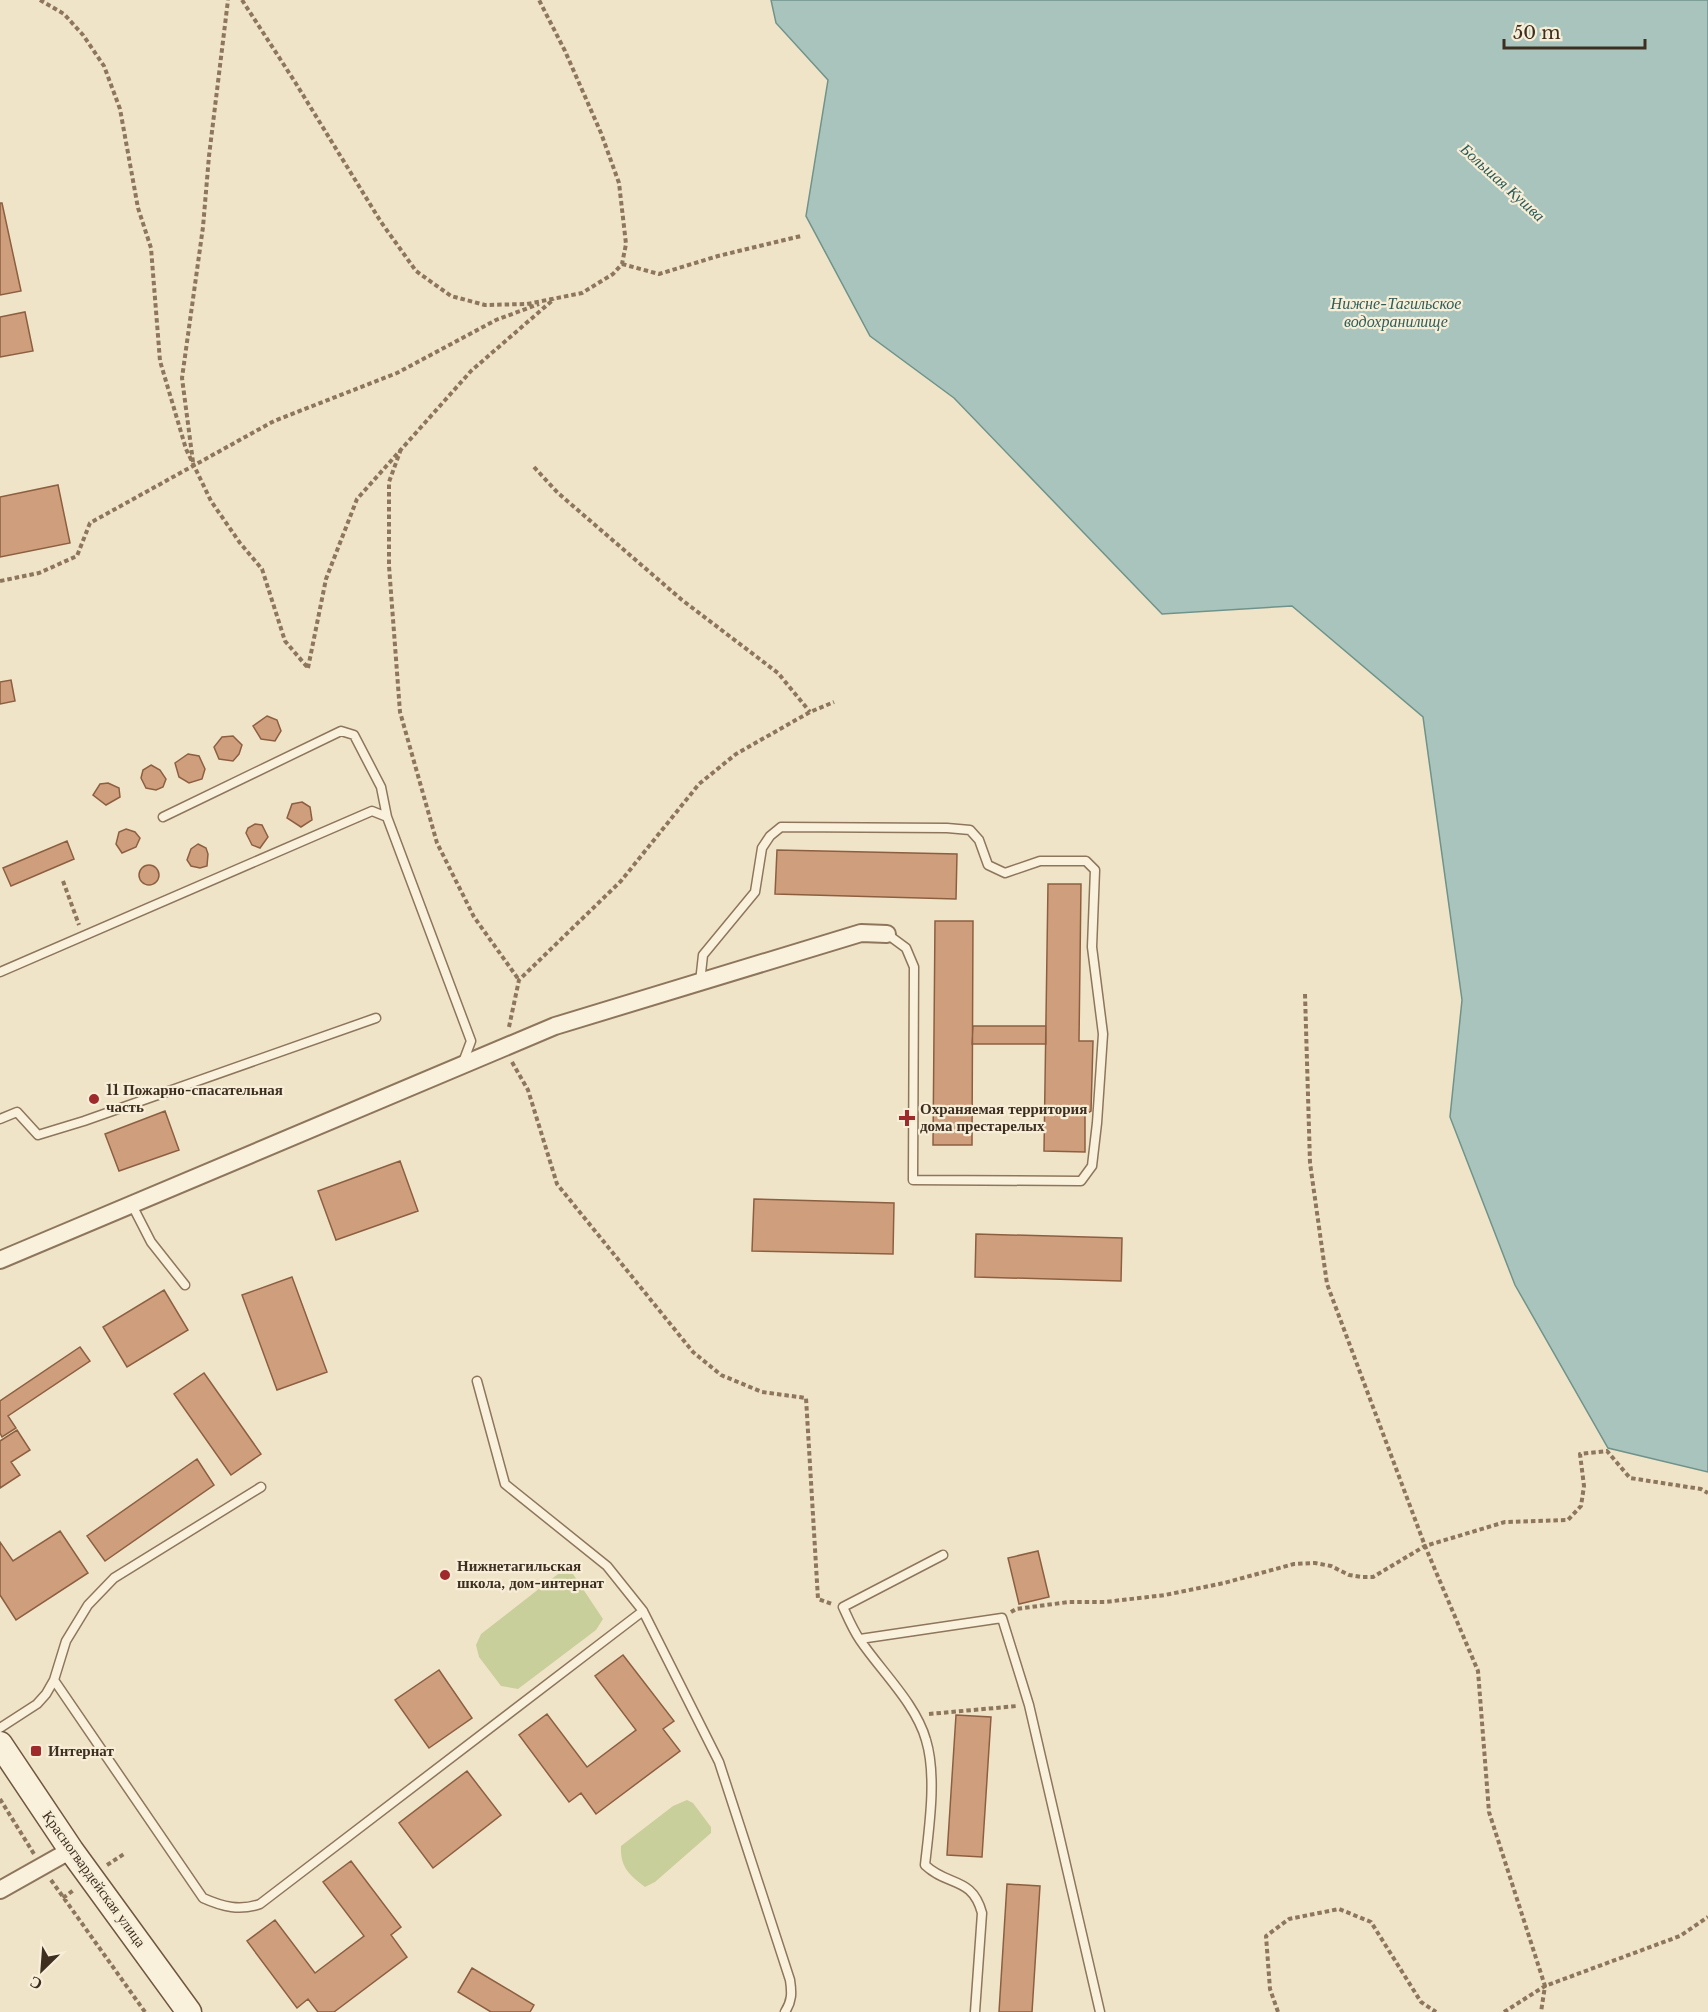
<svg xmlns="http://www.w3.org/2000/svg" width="1708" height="2012" font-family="'Libre Baskerville',serif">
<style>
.garden{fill:#c9cf9b}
.water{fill:#a9c4bc;stroke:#6f938a;stroke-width:1.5}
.building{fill:#cf9f7d;stroke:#8d5f41;stroke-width:1.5}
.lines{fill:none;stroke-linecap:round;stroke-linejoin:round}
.lane-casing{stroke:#8d765c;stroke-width:11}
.street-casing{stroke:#8d765c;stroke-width:20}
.secondary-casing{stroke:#6f573f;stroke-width:27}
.path{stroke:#8d765c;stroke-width:4;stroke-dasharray:4.5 3;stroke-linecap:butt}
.lane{stroke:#faf1dc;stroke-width:8}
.street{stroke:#faf1dc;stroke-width:16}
.secondary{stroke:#faf1dc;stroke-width:24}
.poi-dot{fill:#9e2a2b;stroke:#f7eed8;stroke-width:2}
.labels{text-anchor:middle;stroke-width:4.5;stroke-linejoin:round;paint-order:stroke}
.poi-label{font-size:15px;font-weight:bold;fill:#3d2e20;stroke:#f7eed8;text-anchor:start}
.street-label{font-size:15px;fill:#3d2e20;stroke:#f7eed8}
.water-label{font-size:16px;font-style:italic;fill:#2f5d5a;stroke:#f7eed8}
</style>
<rect width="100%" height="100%" fill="#f0e4c8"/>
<path class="garden" d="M558 1574H573L603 1619 596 1630 518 1689 501 1686 479 1657 476 1645 481 1634Z
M687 1800 693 1803 711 1827V1833L655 1882 645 1887C629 1875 620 1867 621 1846L673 1806Z"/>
<path class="water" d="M771 0H1708V1472L1608 1448 1515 1285 1450 1117 1462 1000 1423 717 1292 606 1162 614 954 398 870 336 806 216 828 80 776 23Z"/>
<path class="building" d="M0 203H2L21 291 0 295Z
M25 312 33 351 0 357V317Z
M58 485 70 543 0 557V497Z
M11 680 15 701 0 704V682Z
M267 716 277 720 281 731 275 741 261 739 253 726Z
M233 736 242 745 239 754 233 761 219 759 214 747 222 737Z
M188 754 199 756 205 769 202 779 189 783 179 777 175 763Z
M151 765 160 770 166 779 163 787 156 790 146 788 141 778 143 770Z
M108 783 119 788 120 797 106 805 93 795 100 784Z
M302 802 310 807 312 820 301 827 287 818 292 804Z
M255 824 262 825 268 837 260 848 252 845 246 833 248 828Z
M126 829 135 832 140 838 136 847 122 853 116 844 119 832Z
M67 841 74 859 11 886 3 868Z
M198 844 206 848 208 854 207 866 200 868 191 866 187 860 191 849Z
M777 850 957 854 956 899 775 894Z
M139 875a10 10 0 1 1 20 0a10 10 0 1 1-20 0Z
M1048 884H1081L1079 1041H1093L1091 1111 1085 1115V1152L1044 1151Z
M935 921H973L972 1145H933Z
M973 1026H1046V1044H972Z
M165 1111 179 1150 119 1171 105 1134Z
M400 1161 418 1211 336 1240 318 1191Z
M754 1199 894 1203 893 1254 752 1251Z
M976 1234 1122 1238 1121 1281 975 1277Z
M292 1277 327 1372 277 1390 242 1295Z
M164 1290 188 1330 127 1367 103 1327Z
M80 1347 90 1361 8 1416 16 1428 2 1437 0 1433V1401Z
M204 1373 261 1454 231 1475 174 1394Z
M17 1430 30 1450 11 1462 20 1475 0 1488V1441Z
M197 1459 214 1485 105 1561 87 1536Z
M60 1531 88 1573 16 1620 0 1595V1542L13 1561Z
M1038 1551 1049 1597 1019 1604 1008 1558Z
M623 1655 674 1721 663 1729 680 1751 596 1814 581 1793 569 1802 519 1735 547 1714 587 1767 636 1730 595 1676Z
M439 1670 472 1718 429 1748 395 1700Z
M956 1715 991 1717 982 1857 947 1855Z
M467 1771 501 1815 433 1868 399 1823Z
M351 1861 401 1927 391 1935 407 1957 334 2012H318L308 1999 297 2008 247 1941 275 1920 315 1973 364 1936 323 1882Z
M1007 1884 1040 1886 1032 2012H999Z
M472 1968 534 2005 530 2012H491L458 1992Z"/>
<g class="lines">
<defs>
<path id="lane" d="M163 817 341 731 354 735 381 787 387 817
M0 972 372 811 387 817 471 1041 462 1065
M700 982 703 955 755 892 762 848 770 836 781 827 947 828 970 830 979 840 988 865 1005 873 1040 861H1086L1095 870 1092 947 1103 1034 1097 1123 1092 1166 1081 1181 913 1180 914 967 906 948 887 934
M0 1119 17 1112 38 1135 84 1121 376 1018
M132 1205 151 1242 185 1285
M477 1381 505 1484 607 1566 643 1611
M943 1555 843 1607C848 1618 853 1630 860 1640 881 1671 916 1704 926 1740 937 1776 929 1828 925 1865 948 1887 972 1876 982 1913L975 2012
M860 1639 1002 1618 1029 1705 1100 2012
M54 1680 203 1898C223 1907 240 1911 260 1904L643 1611 719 1762 790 1980C792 1993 792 2001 785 2012
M0 1728 37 1704 46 1694 54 1680 66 1641 88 1605 114 1578 261 1487"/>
<path id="street" d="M0 1260 555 1026 861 933 887 934
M0 1890 71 1850"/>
<path id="secondary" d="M0 1744 71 1850 189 2012"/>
</defs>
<use href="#lane" class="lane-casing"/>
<use href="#street" class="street-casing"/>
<use href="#secondary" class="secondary-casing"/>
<path class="path" d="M40 0 64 14 83 35 104 66 120 109 138 208 151 248 160 361 186 449 211 501 240 543 262 569 285 641 308 668
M242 0 295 82 381 222 416 271 451 296 485 305 527 304 582 293 613 274 622 264 626 244 619 183 601 133 565 51 539 0
M622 264 659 274 718 256 801 236
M401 449 389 482V566L400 712 437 843 474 917 519 980
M193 462 182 378 203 227 209 156 228 0
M534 467 558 493 682 600 778 673 810 712
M0 581 39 573 77 556 90 523 274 421 397 373 496 320 539 304
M308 668 326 579 357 499 471 371 554 299
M63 881 79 925
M1305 994 1310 1163 1327 1284 1425 1546 1478 1671 1489 1812 1545 1986 1541 2012
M509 1027 519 980 621 881 699 784 736 754 810 712 834 702
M512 1062 528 1090 557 1184 693 1352 721 1375 762 1392 806 1398 818 1599 832 1604
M1011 1612 1016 1609 1069 1602H1105L1165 1595 1224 1583 1294 1564 1315 1563 1331 1566 1349 1575 1362 1577H1373L1425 1546 1505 1522 1568 1520 1581 1506 1584 1486 1580 1454 1607 1451 1630 1478 1701 1489 1708 1493
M929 1714 1017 1706
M0 1799 34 1854
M107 1865 124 1854
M51 1880 145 2012
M63 1898 75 1889
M1278 2012 1270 1989 1266 1936 1289 1919 1339 1909 1371 1922 1421 2002 1436 2012
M1504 2012 1545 1986 1680 1936 1708 1917"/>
<use href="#lane" class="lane"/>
<use href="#street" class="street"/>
<use href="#secondary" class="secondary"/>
</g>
<g class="poi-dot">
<circle cx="94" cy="1099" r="6"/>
<path d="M904 1109h6v6h6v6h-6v6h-6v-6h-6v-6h6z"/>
<circle cx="445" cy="1575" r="6"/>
<rect x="30" y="1745" width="12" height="12" rx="3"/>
</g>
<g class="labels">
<g class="poi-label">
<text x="106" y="1095">11 Пожарно-спасательная<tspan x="106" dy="17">часть</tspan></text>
<text x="920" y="1114">Охраняемая территория<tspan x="920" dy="17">дома престарелых</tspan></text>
<text x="457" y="1571">Нижнетагильская<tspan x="457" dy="17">школа, дом-интернат</tspan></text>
<text x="48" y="1756">Интернат</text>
</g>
<g class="street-label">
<text transform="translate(94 1879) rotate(54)" y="5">Красногвардейская улица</text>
</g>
<g class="water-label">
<text transform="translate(1503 182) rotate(42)" y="6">Большая Кушва</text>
<text x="1396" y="309">Нижне-Тагильское<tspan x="1396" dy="18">водохранилище</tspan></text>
</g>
</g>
<g transform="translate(42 1970) rotate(205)" stroke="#f7eed8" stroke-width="4.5" paint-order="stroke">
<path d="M0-4.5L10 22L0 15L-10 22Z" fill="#3d2e20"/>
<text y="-9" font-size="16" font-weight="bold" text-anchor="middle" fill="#3d2e20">С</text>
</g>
<path d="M1504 39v9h141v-9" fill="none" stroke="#3d2e20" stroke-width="3"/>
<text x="1513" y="39" font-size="18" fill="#3d2e20" stroke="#f7eed8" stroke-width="4.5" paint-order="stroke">50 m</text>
</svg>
